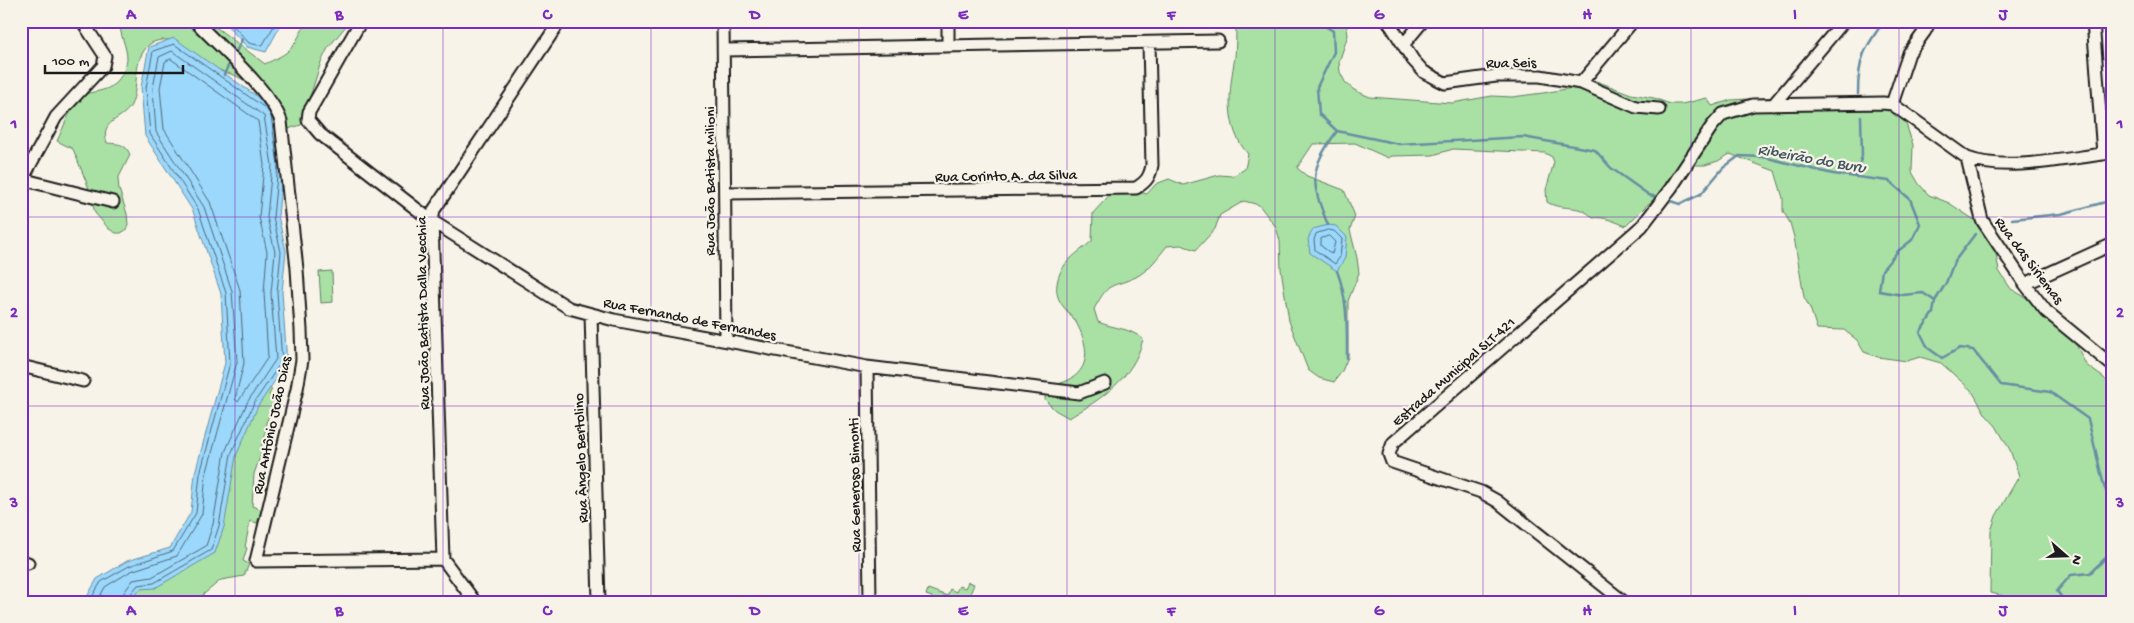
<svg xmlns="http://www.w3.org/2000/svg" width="2134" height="623" font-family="'Gochi Hand',sans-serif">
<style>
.green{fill:#a9e1a5;stroke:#627e60}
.water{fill:#9bd8fc;stroke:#688da2}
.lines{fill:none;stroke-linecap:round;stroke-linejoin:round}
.shore{stroke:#4f6776;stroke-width:1}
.stream{stroke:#688da2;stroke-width:2.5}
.minor-casing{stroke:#1c1c1c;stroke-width:15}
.minor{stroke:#f7f3e8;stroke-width:11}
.grid{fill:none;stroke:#7b2cbf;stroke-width:1;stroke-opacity:0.55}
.labels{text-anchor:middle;stroke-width:4.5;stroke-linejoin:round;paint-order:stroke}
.street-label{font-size:15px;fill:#1c1c1c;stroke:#f7f3e8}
.water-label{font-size:16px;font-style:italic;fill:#42545f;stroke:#f7f3e8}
.neatline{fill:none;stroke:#7b2cbf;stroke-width:2}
.grid-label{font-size:16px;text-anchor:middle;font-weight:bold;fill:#7b2cbf}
</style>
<rect width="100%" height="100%" fill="#f7f3e8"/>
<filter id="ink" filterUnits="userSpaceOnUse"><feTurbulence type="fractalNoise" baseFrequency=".02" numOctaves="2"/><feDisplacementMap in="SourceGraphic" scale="10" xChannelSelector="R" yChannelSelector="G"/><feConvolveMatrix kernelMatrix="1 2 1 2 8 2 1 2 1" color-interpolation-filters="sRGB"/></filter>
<g filter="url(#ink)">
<path class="green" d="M120 21H215L217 28 265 64C275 59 286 55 293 46 299 38 301 29 309 21H350L328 48 321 62 301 125 288 129 267 126C265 116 265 102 260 92 257 86 248 82 242 79 234 74 225 73 217 69 200 60 187 44 168 40 163 39 154 41 150 44 131 60 140 86 131 105 123 121 99 119 107 143 117 144 126 143 130 155L118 179 119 189 127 214 128 225 126 230 121 233H116L109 229 95 213 88 186 73 149 57 141C64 127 71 104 84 95 89 92 97 92 103 90 116 87 126 72 127 59 127 45 119 35 120 21Z
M1236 21H1346L1348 35 1339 62 1340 72 1345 82 1354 90 1370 97 1452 103 1492 96 1512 97 1543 93 1572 88 1596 81 1631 94 1654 98 1670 104H1682L1707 98 1712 106 1731 100 1781 97 1830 102 1881 100 1904 118 1913 145 1912 172 1919 184 1929 195 1949 203 1973 219 1994 243 1999 271 2011 289 2025 297 2056 323 2076 344 2086 365 2104 378 2113 388V602H2004V596L1990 593 1991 531 1996 516 2019 476 2010 450 1996 426 1986 415 1972 391 1941 363 1920 357 1907 361 1878 357 1864 352 1857 340 1844 330 1817 329 1810 308 1804 297 1794 237 1790 223 1783 211V198L1775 171 1730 154 1718 161 1705 165H1691L1679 172 1666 183 1660 197 1648 204 1626 226C1616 222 1603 216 1593 218 1578 202 1563 212 1547 202L1546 190 1554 162 1552 157 1545 153 1453 149 1433 155 1392 156 1388 158 1355 143 1313 144 1297 168 1307 176 1344 190 1355 216 1350 230 1357 258 1359 273 1348 301V357L1342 371 1334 382 1319 378 1308 370 1289 321 1281 269 1280 241 1276 227 1259 205 1244 201 1220 215 1215 229 1196 250 1181 245 1167 246C1158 257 1149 270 1136 277 1109 289 1110 280 1094 309L1098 322C1115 329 1128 327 1143 339 1134 378 1101 399 1069 418L1055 410 1045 400 1046 386C1085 382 1095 358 1077 324 1069 310 1054 303 1057 284 1060 262 1077 254 1092 241L1093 213 1117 187 1147 194 1156 184 1169 179 1183 185 1219 175 1233 176 1245 169 1248 154C1224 127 1229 90 1235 57 1236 45 1236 33 1236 21Z
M332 271 333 302 321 303 319 272Z
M259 384 272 389 269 395 276 398 266 423 265 437 260 450 262 451 254 474 252 506 262 510 257 523 250 521 245 547 247 548 243 561 249 564 244 576 221 580 194 602H103L166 570Z
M968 582 974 584 967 602H931L932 597 926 595 928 589 947 596 950 589 956 592 959 586 965 588Z"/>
<path class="water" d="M223 21H283L266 52 247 47Z
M174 38 275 109 283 165 278 216 286 251 282 292 287 363 258 406 236 456 224 527 215 553 155 588 140 589 131 602H84L97 579 127 561 170 548 191 512 195 473 225 363 221 294 193 211 145 136 141 87 149 47Z
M1328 225 1336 226 1347 237 1345 258 1337 271 1310 253 1308 239 1313 229Z"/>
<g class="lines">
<path class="shore" d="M229 21 249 43 262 46 277 21
M171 59 258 121 264 165 259 217 267 252 264 293 268 357 238 402 235 399 244 363 240 290 210 202 164 129 160 88 165 62Z
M1328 230 1334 231 1342 239 1340 257 1335 264 1315 250 1314 240 1316 234Z
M1329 236 1335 242 1332 254 1321 246V239Z
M89 602 101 582 129 566 173 551 196 513 200 474 230 363 226 293 198 209 150 134 146 88 153 51 174 44 268 110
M97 602 105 587 131 571 177 556 202 514 206 475 237 362 232 291 204 207 156 132 153 88 159 57 172 51 264 116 272 165 267 217 275 252 271 293 276 359 248 401 225 452 213 524 206 546 152 577 133 580 123 594 121 602
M128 602V597L138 585 154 583 211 550 219 526 231 454 254 403 282 361 277 292 281 252 273 217 278 165 271 116"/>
<path class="stream" d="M1317 21 1333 31 1334 52 1317 87 1319 114 1337 131 1399 144 1523 137 1595 150 1611 168 1649 195 1660 198
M236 52 242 39
M224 75 228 66
M1858 94C1858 58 1864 49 1884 21
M1856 177 1862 156 1861 117
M1667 200 1680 204 1701 194 1723 168 1739 156 1763 157 1833 174 1889 181 1910 199 1920 224 1912 240 1898 251 1882 270 1879 291 1903 295 1923 293 1935 301 1933 313 1920 332 1928 348 1942 358 1960 348 1973 350 2001 385 2050 392 2088 419 2104 486 2113 508
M2012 219 2061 214 2113 200
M1328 225C1310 181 1309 170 1337 131
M1337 271C1348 299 1347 328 1347 358
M1935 301 1946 283 1954 262 1975 234
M2065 602 2057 591 2071 575 2090 573 2113 551"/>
<defs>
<path id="minor" d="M195 21C219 46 270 90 281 121L297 269 301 330 302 360 297 389 256 561 443 559
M361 21 309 112 308 120 320 134 432 221 569 308 614 320 867 367 1079 393 1105 383
M723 21 726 340
M948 21V46
M1388 21 1413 60 1424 72 1445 83 1496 76H1540L1581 83 1636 107 1659 109
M2093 21 2103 154
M1403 45 1423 21
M724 50 1218 41
M1581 83 1633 21
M1892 104 1909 53 1925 31 1930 21
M1773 105 1844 21
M1967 158 1982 220 2025 284 2046 311 2113 366
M21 179 113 202
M22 180 56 117 103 66 105 56 82 21
M725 193 1136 188C1146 182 1150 177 1152 165L1149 43
M2025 284 2113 244
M591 314 599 602
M21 366 83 381
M867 367 870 602
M21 561 28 563
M475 602 443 559 432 221 434 210 560 21
M1624 602 1497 501 1481 492 1392 462 1389 454 1393 443 1642 226 1671 188 1712 126 1723 114 1753 105 1883 103 1892 104 1967 158C2005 172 2063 159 2103 154L2113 152"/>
</defs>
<use href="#minor" class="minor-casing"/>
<use href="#minor" class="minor"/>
</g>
</g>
<path class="grid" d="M235 21V602M443 21V602M651 21V602M859 21V602M1067 21V602M1275 21V602M1483 21V602M1691 21V602M1899 21V602M21 217H2113M21 406H2113"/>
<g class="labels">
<g class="street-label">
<text transform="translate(1511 62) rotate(-1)" y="5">Rua Seis</text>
<text transform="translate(1006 175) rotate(-1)" y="5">Rua Corinto A. da Silva</text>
<text transform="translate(709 181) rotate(-90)" y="5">Rua João Batista Milioni</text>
<text transform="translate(2030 260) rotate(53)" y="5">Rua das Siriemas</text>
<text transform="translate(422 313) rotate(-91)" y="5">Rua João Batista Dalla Vecchia</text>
<text transform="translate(690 318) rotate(11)" y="5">Rua Fernando de Fernandes</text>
<text transform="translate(1453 371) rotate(-41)" y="5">Estrada Municipal SLT-421</text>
<text transform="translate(271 425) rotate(-78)" y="5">Rua Antônio João Dias</text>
<text transform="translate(580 458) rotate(-92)" y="5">Rua Ângelo Bertolino</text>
<text transform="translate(854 485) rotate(-91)" y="5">Rua Generoso Bimonti</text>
</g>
<g class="water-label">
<text transform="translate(1812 157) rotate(10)" y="6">Ribeirão do Buru</text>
</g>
</g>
<rect width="2134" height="623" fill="none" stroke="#f7f3e8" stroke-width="55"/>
<g transform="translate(2066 556) rotate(110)" stroke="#f7f3e8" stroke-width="4" paint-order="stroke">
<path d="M0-4L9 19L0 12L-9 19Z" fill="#1c1c1c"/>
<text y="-8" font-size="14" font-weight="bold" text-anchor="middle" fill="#1c1c1c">N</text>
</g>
<path d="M45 65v8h138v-8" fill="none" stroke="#1c1c1c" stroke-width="2.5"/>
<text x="52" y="65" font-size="15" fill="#1c1c1c" stroke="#f7f3e8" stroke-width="4" paint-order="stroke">100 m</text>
<rect x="28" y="28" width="2078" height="568" class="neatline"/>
<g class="grid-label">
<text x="131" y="19">A</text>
<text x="339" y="19">B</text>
<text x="547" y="19">C</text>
<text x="755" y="19">D</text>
<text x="963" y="19">E</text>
<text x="1171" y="19">F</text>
<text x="1379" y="19">G</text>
<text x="1587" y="19">H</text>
<text x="1795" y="19">I</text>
<text x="2003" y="19">J</text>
<text x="14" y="128">1</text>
<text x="2120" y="128">1</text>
<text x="14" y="317">2</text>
<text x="2120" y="317">2</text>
<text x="14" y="507">3</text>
<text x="2120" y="507">3</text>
<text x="131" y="615">A</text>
<text x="339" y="615">B</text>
<text x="547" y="615">C</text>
<text x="755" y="615">D</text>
<text x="963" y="615">E</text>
<text x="1171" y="615">F</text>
<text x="1379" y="615">G</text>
<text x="1587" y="615">H</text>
<text x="1795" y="615">I</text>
<text x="2003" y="615">J</text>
</g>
</svg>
